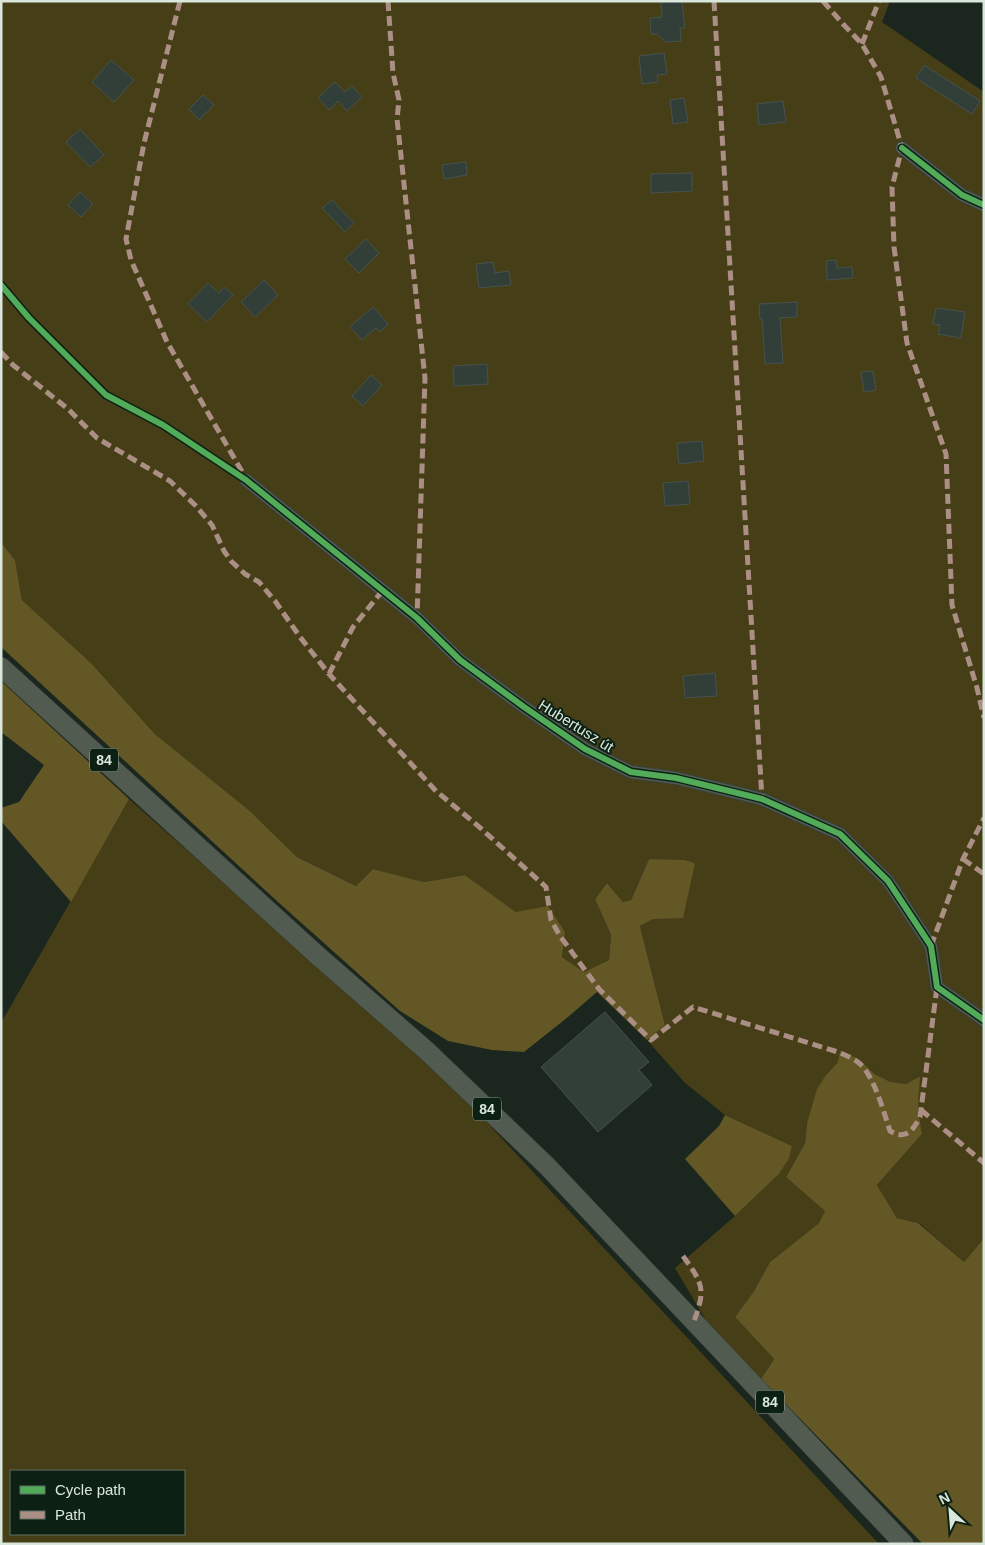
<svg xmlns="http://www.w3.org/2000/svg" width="985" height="1545" font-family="Helvetica,sans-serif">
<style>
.green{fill:#463e16;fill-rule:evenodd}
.forest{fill:#625725}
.building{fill:#323f39;stroke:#47524e}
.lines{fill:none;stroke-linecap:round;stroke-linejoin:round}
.minor-casing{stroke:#38413a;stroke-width:14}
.primary-casing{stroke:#38413a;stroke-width:20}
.minor{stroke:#515b54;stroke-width:12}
.primary{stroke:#525b50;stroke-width:19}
.quiet{stroke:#ac8f84;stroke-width:5;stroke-dasharray:10 5;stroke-linecap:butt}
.cycleway-casing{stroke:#0c2113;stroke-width:9}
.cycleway{stroke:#51ab58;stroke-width:6}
.labels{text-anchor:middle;stroke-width:4;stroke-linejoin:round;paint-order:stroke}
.shield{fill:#0c2113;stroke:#9caca0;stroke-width:1}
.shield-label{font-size:14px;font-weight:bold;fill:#d9e7dc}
.street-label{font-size:15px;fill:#d9e7dc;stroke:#0c2113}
</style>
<rect width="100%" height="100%" fill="#1b261e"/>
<path class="green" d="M1 1H890L882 22 984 92V1238L964 1262 919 1223 897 1218 877 1185 922 1134 918 1107 919 1076C915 1078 910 1083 905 1084 887 1087 871 1070 859 1059L838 1062 826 1075 807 1123 805 1143 786 1177 826 1210 819 1223 770 1262 754 1291 735 1317 774 1359 761 1379 708 1324 675 1268 735 1216 779 1174 792 1146 725 1115 685 1083 647 1040 665 1025 640 926 652 919 649 859 631 900 623 902 607 883 595 899 611 935 609 960 584 972 562 957 565 932 516 912 465 875 424 882 373 869 356 886 297 857 250 811 155 734 91 663 22 600 15 560 1 542Z
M129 799 455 1088 879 1544H1V1023ZM11 1471H184V1534H11Z"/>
<path class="forest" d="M1 542 15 560 22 600 91 663 155 734 250 811 297 857 356 886 373 869 424 882 465 875 516 912 548 906 565 932 562 957 584 972 609 960 611 935 595 899 607 883 623 902 631 900 649 859 684 860 695 863 683 918 653 919 640 926 665 1025 647 1040 597 992 568 1017 524 1052 492 1050 448 1041 400 1011 278 902 1 647Z
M1 681 129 799 71 902 1 821V808L19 802 44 765 1 732Z
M840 1051 859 1059 875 1074 890 1082 906 1084 920 1076 918 1107 922 1134 877 1185 897 1218 918 1223 964 1262 984 1238V1544H923L761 1379 774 1359 735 1317 754 1291 770 1262 819 1223 825 1211 786 1177 805 1143 807 1123 817 1089 826 1075 838 1062Z
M725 1115 792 1146 789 1158 779 1174 735 1216 685 1159 719 1126Z"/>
<path class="building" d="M661 1H682L685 28H680L681 41 666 42 657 34H651L650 18 662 17Z
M664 53 667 74 657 75 658 82 642 84 639 56Z
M111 60 134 80 114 102 92 82Z
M924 65 980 101 972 114 916 78Z
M335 82 345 92 352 86 362 97 347 111 338 101 329 110 318 98Z
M203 95 214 105 199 120 189 109Z
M684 98 688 122 673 124 670 100Z
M783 101 786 122 759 125 757 104Z
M80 129 104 155 90 167 66 142Z
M466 162 467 175 444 179 442 165Z
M692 173V191L651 193V174Z
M80 192 93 204 81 217 68 205Z
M332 200 354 223 345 232 322 208Z
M366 239 379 253 359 273 345 259Z
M836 260 837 268 852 267 853 278 827 280 826 261Z
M493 262 495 273 509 271 511 285 479 288 476 264Z
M264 280 278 295 255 317 241 302Z
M208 283 219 293 224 287 233 295 207 322 188 304Z
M797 302V317L780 318 783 363 765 364 762 319H760L759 304Z
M373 307 388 324 380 332 376 328 362 340 350 327Z
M936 308 965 312 961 338 938 334 940 325 933 324Z
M487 364 488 384 454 386 453 366Z
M873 371 876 390 864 392 861 372Z
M371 375 382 385 363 406 352 396Z
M702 441 704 461 679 464 677 443Z
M688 481 690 504 665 506 663 483Z
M715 673 717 696 685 698 683 676Z
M605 1012 649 1062 639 1070 652 1085 598 1132 541 1067Z"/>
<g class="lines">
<defs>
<path id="minor" d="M902 148 962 195 984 205
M246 480 417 618 460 660 524 707 585 749 631 772 676 778 762 799 840 834 888 881 931 946 937 987 984 1020"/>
<path id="primary" d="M1 667 317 955 427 1051 547 1166 904 1544"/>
</defs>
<use href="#minor" class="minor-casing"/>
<use href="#primary" class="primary-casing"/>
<use href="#minor" class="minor"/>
<use href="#primary" class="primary"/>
<path class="quiet" d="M180 1 144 143 126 239 131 260 167 342 244 475
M388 1 393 73 399 100 397 119 425 378 417 618
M714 1 762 799
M823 1 843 24 862 44 881 77 902 148 892 187 894 247 907 343 946 454 952 605 977 688 984 718
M862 44 879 1
M1 352 13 365 68 409 97 438 170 481 196 506 212 525 224 551 231 561 245 574 259 582 275 601 300 637 329 674 436 791 477 825 546 887 551 920 560 936 599 989 651 1040 693 1007 838 1052C845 1055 853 1058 859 1063 874 1075 884 1113 890 1131 906 1140 912 1132 920 1117L937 987
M329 674 353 627 383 590
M963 859 984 874
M931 946 963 859 984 818
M921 1110 984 1163
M683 1256C703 1284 706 1289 694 1321"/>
<defs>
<path id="cycleway" d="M902 148 962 195 984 205
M1 285 29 318 106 395 163 425 246 480 417 618 460 660 524 707 585 749 631 772 676 778 762 799 840 834 888 881 931 946 937 987 984 1020"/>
</defs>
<use href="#cycleway" class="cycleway-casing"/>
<use href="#cycleway" class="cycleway"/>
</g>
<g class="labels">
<g class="shield">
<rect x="90" y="748.5" width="28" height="23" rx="4"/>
<rect x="473" y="1097.5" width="28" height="23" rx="4"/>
<rect x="756" y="1390.5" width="28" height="23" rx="4"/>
</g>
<g class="shield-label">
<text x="104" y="765">84</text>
<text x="487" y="1114">84</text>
<text x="770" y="1407">84</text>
</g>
<g class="street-label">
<text transform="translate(576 726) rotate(32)" y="5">Hubertusz út</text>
</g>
</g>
<rect width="985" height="1545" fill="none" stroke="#d9e7dc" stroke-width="5"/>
<rect x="10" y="1470" width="175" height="65" fill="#0c2113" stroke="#5e7063"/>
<rect x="20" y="1486" width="25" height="8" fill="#51ab58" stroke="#5e7063"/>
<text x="55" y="1495" font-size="15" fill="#d9e7dc">Cycle path</text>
<rect x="20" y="1511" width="25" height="8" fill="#ac8f84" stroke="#5e7063"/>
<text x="55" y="1520" font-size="15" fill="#d9e7dc">Path</text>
<g transform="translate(950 1510) rotate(334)" stroke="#0c2113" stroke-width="4" paint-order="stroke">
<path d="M0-4L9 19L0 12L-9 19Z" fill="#d9e7dc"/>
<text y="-8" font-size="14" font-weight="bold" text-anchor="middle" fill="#d9e7dc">N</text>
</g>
</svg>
